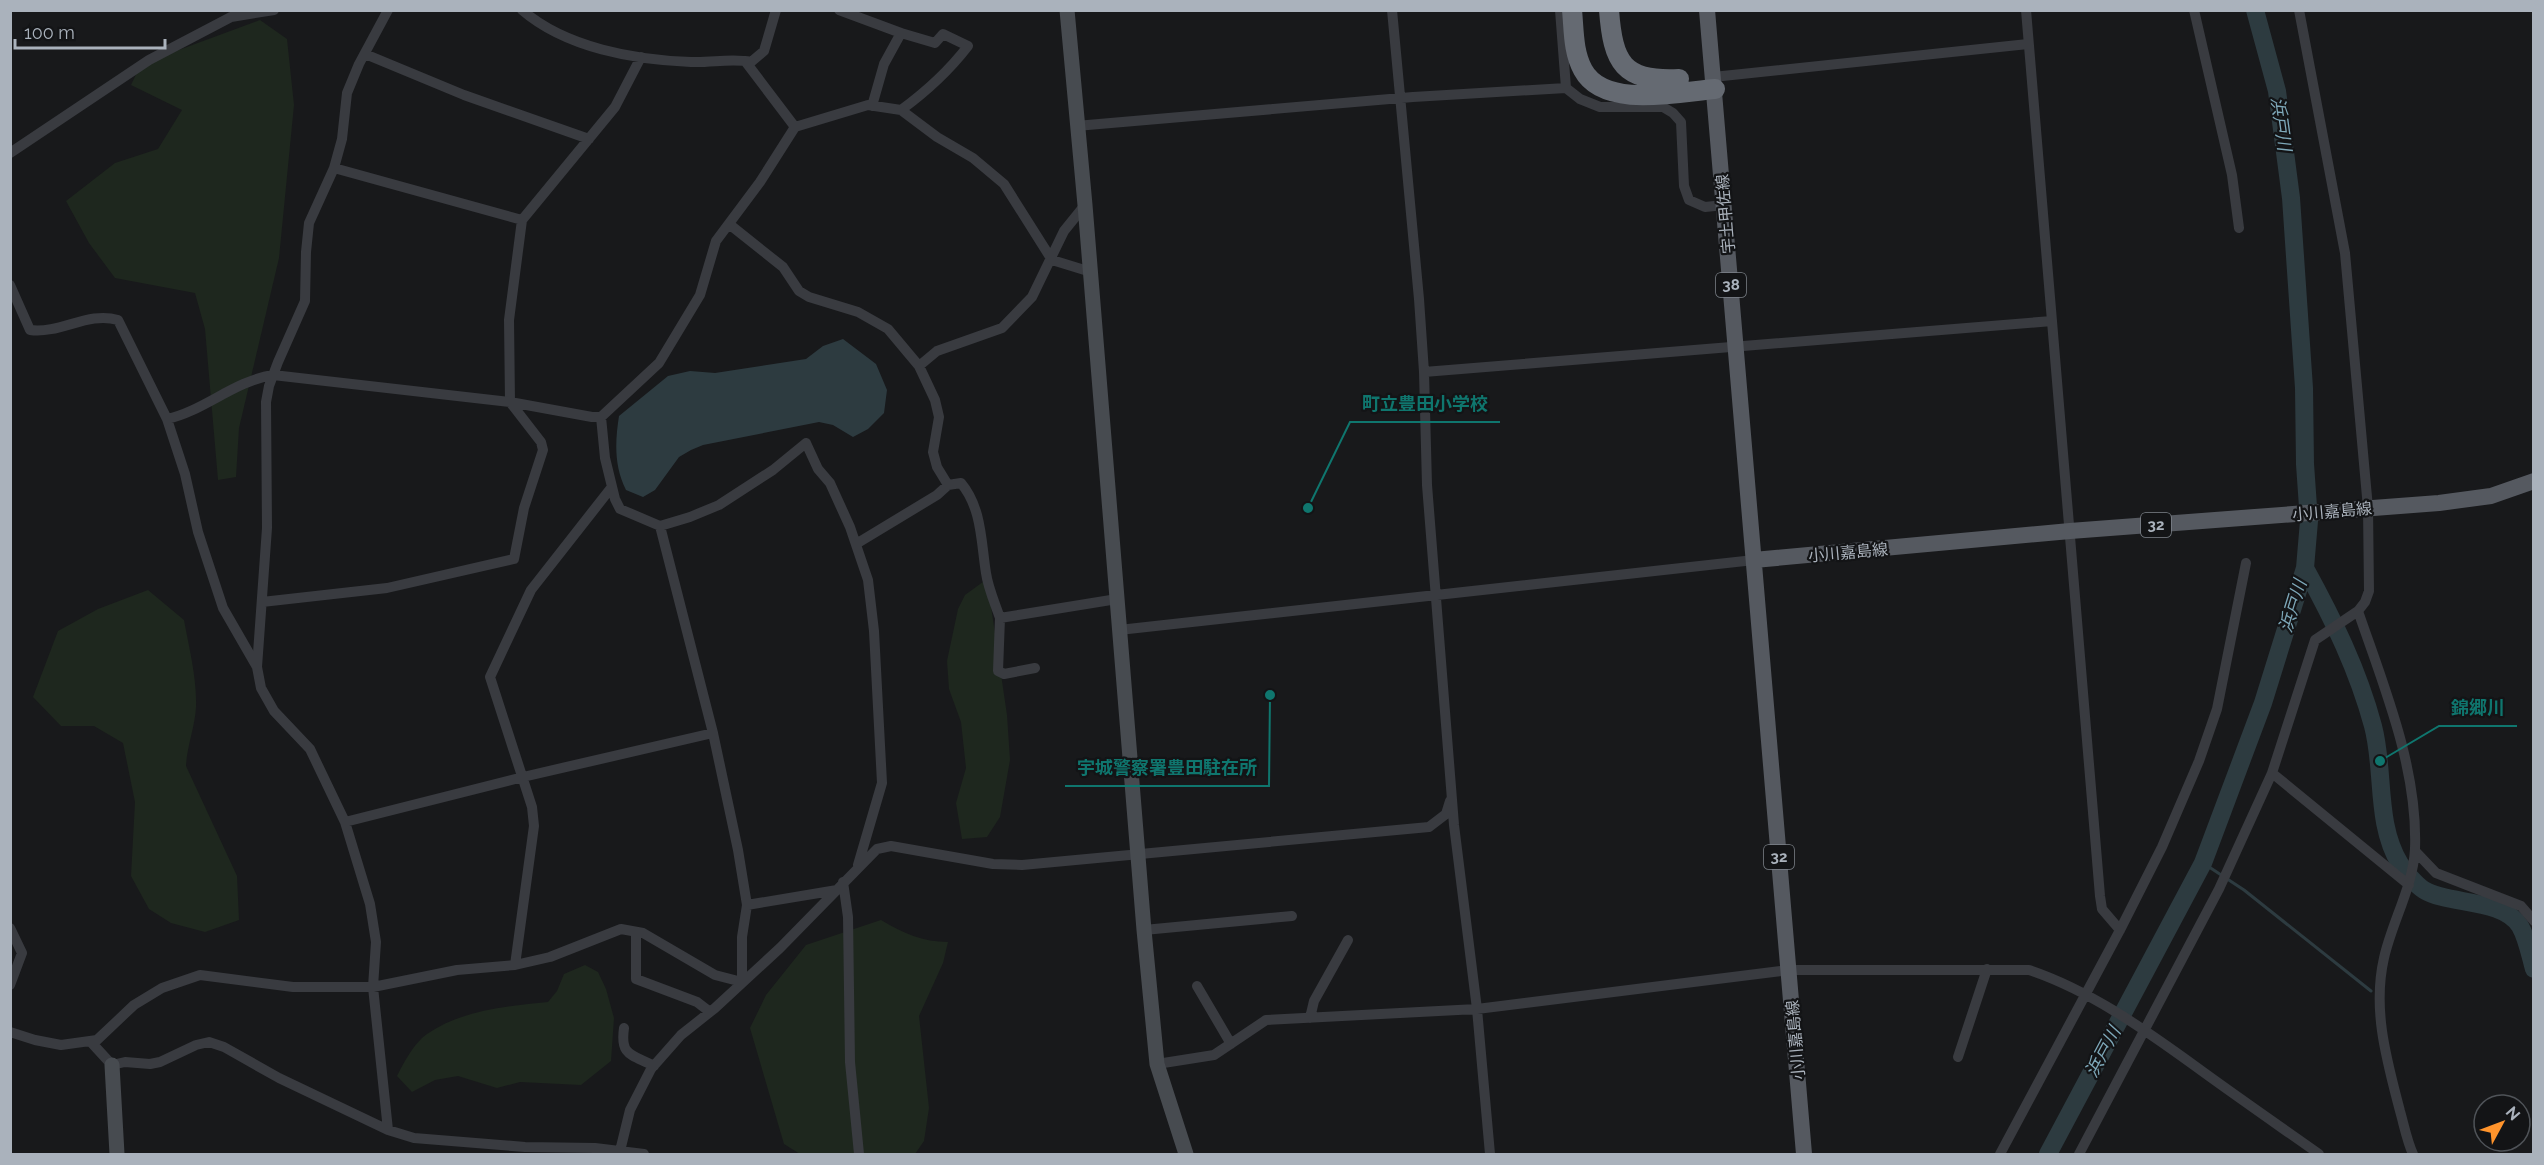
<svg xmlns="http://www.w3.org/2000/svg" width="2544" height="1165" font-family="Raleway,'Noto Sans JP',sans-serif">
<style>
.green{fill:#1e271e}
.water{fill:#2d3b40}
.lines{fill:none;stroke-linecap:round;stroke-linejoin:round}
.stream{stroke:#2d3b40;stroke-width:3}
.river{stroke:#2d3b40;stroke-width:18}
.street{stroke:#393b40;stroke-width:10}
.secondary{stroke:#474b50;stroke-width:15}
.primary{stroke:#555960;stroke-width:16}
.highway{stroke:#656a72;stroke-width:20}
.labels{text-anchor:middle;stroke-width:4.5;stroke-linejoin:round;paint-order:stroke}
.shield{fill:#131416;stroke:#7d838a;stroke-width:1.5}
.shield-label{font-size:15px;font-weight:bold;fill:#aab2bc}
.street-label{font-size:16px;fill:#aab2bc;stroke:#131416}
.water-label{font-size:18px;font-style:italic;fill:#7ea8b9;stroke:#131416}
.leader{fill:none;stroke:#0f766e;stroke-width:2}
.callout-dot{fill:#0f766e;stroke:#131416;stroke-width:2}
.callout-label{font-size:18px;text-anchor:middle;font-weight:bold;fill:#0f766e;stroke:#131416;stroke-width:4.5;stroke-linejoin:round;paint-order:stroke}
</style>
<rect width="100%" height="100%" fill="#18191b"/>
<path class="green" d="M260 20 287 39 294 105 279 258 239 428 236 477 218 480 205 329 195 293 115 278 89 243 66 201 115 163 158 149 182 110 131 85 141 64Z
M987 579 1007 715 1010 760 1000 817 987 837 962 839 956 803 966 768 961 722 949 689 947 661 958 609 965 595Z
M148 590 184 620C189 648 197 678 196 707 195 727 187 746 186 766L237 876 239 920 205 932 171 923 149 909 131 876 135 802 123 743 94 726H61L33 697 58 631 98 609Z
M881 920C903 933 923 942 948 942L943 963 919 1016 929 1108 924 1141 915 1154H800L784 1144 750 1028 766 995 806 945Z
M585 965 598 972 606 989 614 1018 611 1061 581 1085 520 1082 497 1088 458 1076 435 1080 412 1092 397 1076C404 1062 414 1043 427 1034 462 1010 507 1006 548 1002L557 991 564 974Z"/>
<path class="water" d="M843 339 876 364 887 390 884 413 868 429 853 437 833 425 819 422 703 445 691 450 679 457 655 490 643 497 626 490C614 466 615 442 619 416L668 376 690 371 715 373 806 359 823 346Z"/>
<g class="lines">
<path class="stream" d="M2203 863 2244 890 2371 991"/>
<path class="river" d="M2305 568C2333 619 2358 670 2373 726 2385 771 2375 823 2400 864 2405 872 2416 885 2424 890 2448 905 2503 898 2520 926 2527 938 2530 955 2534 969
M2048 1154 2203 863 2263 703 2305 568 2309 521 2305 464 2304 388 2291 198 2277 91 2255 10"/>
<path class="street" d="M522 10C566 48 635 60 691 62 711 63 732 58 751 62L764 51 776 10
M839 10 901 33 884 64 872 106
M1392 10 1419 299 1424 372 1427 485 1454 825 1477 1009 1490 1154
M1560 10 1566 88
M2026 10 2100 896 2102 909 2120 930
M2194 10 2232 175 2239 228
M365 54 464 95 589 139
M745 61 795 127
M1713 77 2028 44
M901 110C927 91 948 72 968 46L943 34 935 43 901 33
M1076 126 1413 97 1566 88 1580 99 1600 107H1663L1673 113 1681 122 1684 186 1689 200 1705 207 1724 205
M10 153 149 60 231 17 274 10
M334 168 522 220
M729 224 783 267 799 291 809 297 858 312 888 329 919 366
M10 285 30 330C61 334 88 311 118 320L167 419 185 474 198 532 223 608 257 667
M1424 372 2052 321
M601 417 605 458 615 499 620 509 660 526 690 517 719 505 773 470 806 443 818 469 830 483 850 527 868 580 874 631 882 783 858 865
M167 419C204 411 234 381 273 375L510 402 592 417H601L659 363 700 295 716 241 760 182 795 127 868 105 901 110 937 137 973 158 1004 184 1052 260 1091 272
M948 485 961 483C982 508 981 542 986 573 988 588 995 603 1000 618L1117 599
M660 526 713 733 738 850 747 905 742 937V982
M856 544 937 495 948 485 937 467 933 452 939 417 935 400 919 366 937 351 1002 328 1032 297 1064 231 1085 205
M262 602 387 588 514 559 524 508 543 450 541 442 510 402 509 320 522 220 615 107 641 57
M2358 611C2384 687 2418 768 2415 849 2413 887 2392 922 2384 958 2372 1010 2387 1061 2400 1111 2404 1125 2407 1141 2413 1154
M1000 618 998 671 1004 674 1035 668
M1119 630 1754 560
M2272 773 2409 885
M345 822 523 777 713 733
M2415 851 2436 873 2521 906 2534 921
M843 882 848 917 850 1062 859 1154
M747 905 837 890
M10 928 22 953 10 985
M1144 930 1292 916
M636 932V979L697 1002 710 1012
M515 965 534 826 532 807 490 677 531 590 611 488
M1197 986 1231 1044
M1310 1018 1314 1001 1348 940
M624 1028C620 1056 631 1054 654 1066
M10 1032 35 1040 61 1045 97 1040 134 1005 162 988 200 975 293 987H373L457 970 515 965 550 957 621 929 643 933 715 975 742 982
M90 1041 112 1065 125 1062 150 1064 160 1062 196 1045 209 1042 224 1047 279 1078 388 1130 414 1138 525 1147 595 1148 644 1154
M1958 1057 1987 969
M1157 1064 1214 1055 1266 1020 1477 1009 1789 970H2029C2089 990 2144 1029 2195 1066 2236 1096 2278 1125 2319 1154
M388 1130 373 987 376 942 370 904 345 822 310 749 274 711 261 688 257 667 267 528 266 402 269 386 278 362 305 301 306 252 309 223 334 168 342 139 347 93 359 64 388 10
M620 1151 630 1110 651 1069 681 1035 715 1008 780 948 877 849 891 846 993 864 1022 865 1429 827 1446 814 1450 801
M2000 1154 2120 930 2162 847 2199 761 2217 709 2246 563
M2079 1154 2219 889 2272 773 2315 640 2358 611 2365 602 2369 591 2368 508 2345 253 2299 10"/>
<path class="secondary" d="M1067 10 1085 205 1144 930 1157 1064 1186 1154
M112 1065 117 1154"/>
<path class="primary" d="M1707 10 1804 1154
M1754 560 2070 531 2439 503 2491 496 2534 481"/>
<path class="highway" d="M1572 10C1574 30 1573 52 1583 70 1604 109 1678 92 1715 89
M1609 10C1613 63 1623 82 1679 79"/>
</g>
<g class="labels">
<g class="shield">
<rect x="1716" y="273" width="30" height="24" rx="4.5"/>
<rect x="2141" y="513" width="30" height="24" rx="4.5"/>
<rect x="1764" y="845" width="30" height="24" rx="4.5"/>
</g>
<g class="shield-label">
<text x="1731" y="290">38</text>
<text x="2156" y="530">32</text>
<text x="1779" y="862">32</text>
</g>
<g class="street-label">
<text transform="translate(1725 214) rotate(-95)" y="6">宇土甲佐線</text>
<text transform="translate(2332 511) rotate(-5)" y="6">小川嘉島線</text>
<text transform="translate(1848 552) rotate(-5)" y="6">小川嘉島線</text>
<text transform="translate(1795 1040) rotate(-95)" y="6">小川嘉島線</text>
</g>
<g class="water-label">
<text transform="translate(2281 124) rotate(82)" y="6">浜戸川</text>
<text transform="translate(2293 606) rotate(-73)" y="6">浜戸川</text>
<text transform="translate(2103 1052) rotate(-62)" y="6">浜戸川</text>
</g>
</g>
<path class="leader" d="M1308 508L1350 422H1500M2380 761L2439 726H2517M1270 695L1269 786H1065"/>
<g class="callout-dot">
<circle cx="1308" cy="508" r="6"/>
<circle cx="2380" cy="761" r="6"/>
<circle cx="1270" cy="695" r="6"/>
</g>
<g class="callout-label">
<text x="1425" y="410">町立豊田小学校</text>
<text x="2478" y="714">錦郷川</text>
<text x="1167" y="774">宇城警察署豊田駐在所</text>
</g>
<rect width="2544" height="1165" fill="none" stroke="#aab2bc" stroke-width="24"/>
<g transform="translate(2502 1123) rotate(49)"><circle r="28" fill="#131416" stroke="#4f5358" stroke-width="1.5"/>
<path d="M0-4.5L10 22L0 15L-10 22Z" fill="#ff942c"/>
<text y="-9" font-size="16" font-weight="bold" text-anchor="middle" fill="#aab2bc">N</text>
</g>
<path d="M15 39v9h150v-9" fill="none" stroke="#aab2bc" stroke-width="3"/>
<text x="24" y="39" font-size="18" fill="#aab2bc" stroke="#131416" stroke-width="4.5" paint-order="stroke">100 m</text>
</svg>
